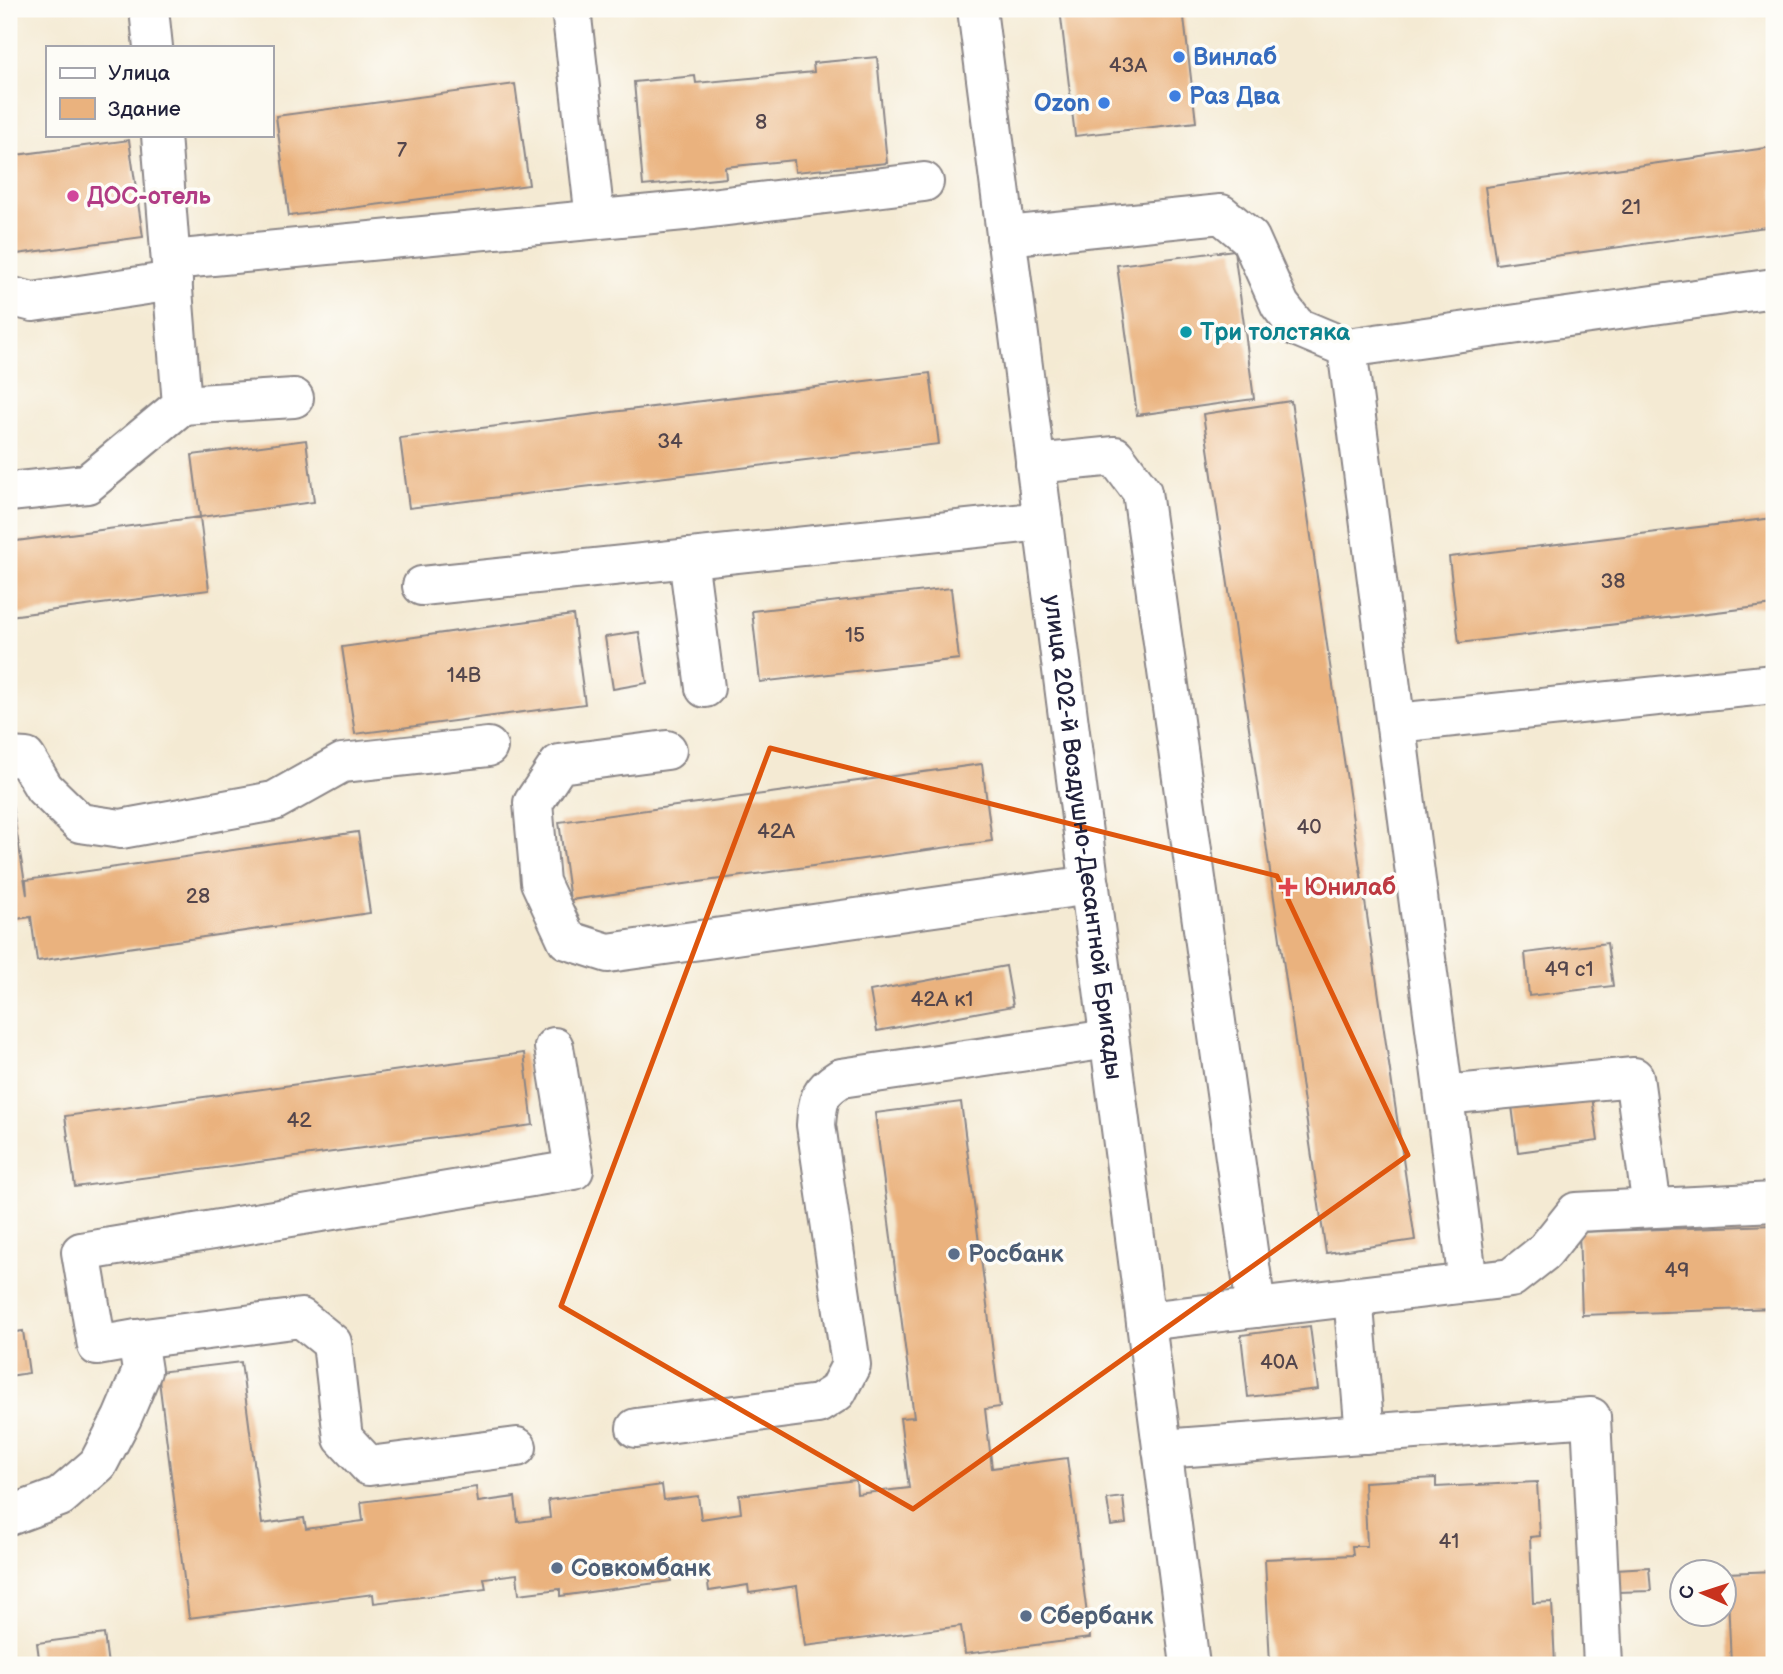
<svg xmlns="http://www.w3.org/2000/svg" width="1783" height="1674" font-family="'Balsamiq Sans',sans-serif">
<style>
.building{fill:#eab27e}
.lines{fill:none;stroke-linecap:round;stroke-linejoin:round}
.minor-casing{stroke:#8b8687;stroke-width:42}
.minor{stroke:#fff;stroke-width:38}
.marked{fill:none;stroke:#de560e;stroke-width:5;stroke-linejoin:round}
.shop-dot{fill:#3f7fe0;stroke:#fdfcf7;stroke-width:2.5}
.hotel-dot{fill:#d1479c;stroke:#fdfcf7;stroke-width:2.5}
.culture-dot{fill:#0f9aa8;stroke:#fdfcf7;stroke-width:2.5}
.health-dot{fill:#e0444e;stroke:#fdfcf7;stroke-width:2.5}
.service-dot{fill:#5c6f8a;stroke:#fdfcf7;stroke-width:2.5}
.labels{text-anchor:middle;stroke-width:7;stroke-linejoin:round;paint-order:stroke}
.number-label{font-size:21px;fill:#54464c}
.shop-label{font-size:24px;font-weight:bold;fill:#366cbe;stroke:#fdfcf7;text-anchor:start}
.hotel-label{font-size:24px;font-weight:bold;fill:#b23c85;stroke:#fdfcf7;text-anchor:start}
.culture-label{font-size:24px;font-weight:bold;fill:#0d838f;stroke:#fdfcf7;text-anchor:start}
.street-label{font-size:24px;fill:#22223b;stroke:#fdfcf7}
.health-label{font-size:24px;font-weight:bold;fill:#be3a42;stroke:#fdfcf7;text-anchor:start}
.service-label{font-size:24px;font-weight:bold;fill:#4e5e75;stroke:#fdfcf7;text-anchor:start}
</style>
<rect width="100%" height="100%" fill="#fdfcf7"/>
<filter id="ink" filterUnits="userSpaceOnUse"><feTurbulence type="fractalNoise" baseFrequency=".0143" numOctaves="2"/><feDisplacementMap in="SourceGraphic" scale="14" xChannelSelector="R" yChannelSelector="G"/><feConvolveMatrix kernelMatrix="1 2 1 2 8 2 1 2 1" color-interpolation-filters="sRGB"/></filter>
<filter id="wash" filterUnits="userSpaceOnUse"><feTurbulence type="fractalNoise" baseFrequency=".00686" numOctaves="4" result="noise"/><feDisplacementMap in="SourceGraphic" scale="28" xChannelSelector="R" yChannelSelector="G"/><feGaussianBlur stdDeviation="1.57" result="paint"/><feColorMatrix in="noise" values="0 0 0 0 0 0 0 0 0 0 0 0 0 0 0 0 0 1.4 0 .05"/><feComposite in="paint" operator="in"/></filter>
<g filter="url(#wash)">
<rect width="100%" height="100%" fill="#f4ead3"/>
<g id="blocks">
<path class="building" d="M1060 9H1183L1196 122 1075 136Z
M877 57 887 163 795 172 794 160 725 167 726 178 643 186 634 82 695 76 696 83 814 72 813 63Z
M515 84 529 185 289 216 276 116Z
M129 140 143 237 9 255V156Z
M1774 147V226L1496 264 1485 187Z
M1234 250 1254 399 1137 415 1117 265Z
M930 373 939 444 409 508 400 438Z
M1291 401 1415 1240 1326 1253 1203 414Z
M306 440 314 502 200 517 209 590 9 616V542L200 517 192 455Z
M1774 518V605L1459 643 1449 557Z
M951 588 959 659 760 682 752 611Z
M573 615 585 704 355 734 342 647Z
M639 632 647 683 613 689 605 637Z
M982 764 992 841 570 900 559 822Z
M9 786 27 895 26 880 358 832 370 913 37 961 31 917 9 920Z
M1607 943 1613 986 1529 996 1525 953Z
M1006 966 1013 1006 877 1031 870 991Z
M524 1053 533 1125 75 1187 65 1116Z
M1592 1096 1598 1141 1518 1152 1512 1106Z
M961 1102 1000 1407 985 1409 992 1468 1067 1458 1090 1638 965 1654 961 1626 805 1646 797 1586 749 1593 748 1585 709 1591 706 1569 670 1574 671 1581 560 1596V1589L519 1594 517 1574 484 1578 486 1589 374 1603 373 1594 189 1618 158 1372 241 1362 262 1524 304 1518 306 1529 363 1521 361 1502 476 1487 478 1502 515 1497 518 1522 550 1518 548 1500 662 1485 664 1500 698 1496 701 1519 741 1513 739 1495 856 1480 857 1494 909 1488 900 1418 914 1417 875 1113Z
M1774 1225V1308L1582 1315 1579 1232Z
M1310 1326 1318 1389 1248 1397 1241 1335Z
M23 1331 29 1373 9 1376V1333Z
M1436 1478V1487L1537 1482 1540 1536 1530 1537 1533 1603 1552 1602 1555 1665H1270L1265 1559 1353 1555 1352 1546H1367L1364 1482Z
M1123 1497 1126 1524 1111 1526 1107 1499Z
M1649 1567 1651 1591 1617 1592 1616 1569Z
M1774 1571V1665H1731L1727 1573Z
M104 1634 108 1665H40L37 1643Z"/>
</g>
</g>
<g filter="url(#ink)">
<use href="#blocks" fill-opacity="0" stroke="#8b8687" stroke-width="2"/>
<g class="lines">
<defs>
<g id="minor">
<path d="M149 9 153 47"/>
<path d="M571 9 595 219"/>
<path id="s1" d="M977 9 1190 1665"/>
<path d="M1006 236 1221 214 1250 238 1280 305 1297 327 1347 348 1468 1283"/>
<path d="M171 260 694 210 924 182"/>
<path d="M9 296 33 302 173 281"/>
<path d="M1347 348 1774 288"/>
<path d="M182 405 294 398"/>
<path d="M1035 464 1115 456 1142 492 1256 1308"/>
<path d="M9 492 87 484 182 405 161 135"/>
<path d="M688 558 705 688"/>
<path d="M422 586 1043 521"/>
<path d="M1396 723 1774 684"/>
<path d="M667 750 559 764 533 803 540 882 567 940 608 953 1090 885"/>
<path d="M9 757 26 758 44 788 80 823 121 829 274 801 342 763 488 747"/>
<path d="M1444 1095 1634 1077 1652 1208"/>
<path d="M1353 1296 1365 1434"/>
<path d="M1146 1321 1511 1278 1544 1252 1576 1212 1774 1202"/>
<path d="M137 1339 301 1318 332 1343 343 1438 369 1466 517 1447"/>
<path d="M636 1428 818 1404 837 1392 851 1365 816 1125C818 1100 818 1092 841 1078L1109 1039"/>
<path d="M1162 1449 1591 1417 1603 1665"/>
<path d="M9 1516 60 1497 98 1464 122 1418 142 1371 137 1339 97 1346 81 1252 574 1170 554 1047"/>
</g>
</defs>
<use href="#minor" class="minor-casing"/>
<use href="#minor" class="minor"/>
</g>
</g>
<path class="marked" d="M770 748 1277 876 1408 1155 913 1509 561 1306Z"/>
<g class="shop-dot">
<circle cx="1179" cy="57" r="7"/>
<circle cx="1175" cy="96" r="7"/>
<circle cx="1104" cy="103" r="7"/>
</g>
<circle class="hotel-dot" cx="73" cy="196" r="7"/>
<circle class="culture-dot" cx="1186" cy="332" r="7"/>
<path class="health-dot" d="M1284.5 876.5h7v7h7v7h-7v7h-7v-7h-7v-7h7z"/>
<g class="service-dot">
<circle cx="954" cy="1254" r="7"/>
<circle cx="557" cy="1568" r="7"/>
<circle cx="1026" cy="1616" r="7"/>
</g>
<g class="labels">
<g class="number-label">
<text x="1128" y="72">43А</text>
<text x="761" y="129">8</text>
<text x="402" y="157">7</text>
<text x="1631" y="214">21</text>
<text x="670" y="448">34</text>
<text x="1613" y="588">38</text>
<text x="855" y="642">15</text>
<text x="464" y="682">14В</text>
<text x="1309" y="834">40</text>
<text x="776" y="838">42А</text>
<text x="198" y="903">28</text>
<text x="1569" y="976">49 с1</text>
<text x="942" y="1006">42А к1</text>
<text x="299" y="1127">42</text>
<text x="1677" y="1277">49</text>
<text x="1279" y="1369">40А</text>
<text x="1449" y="1548">41</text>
</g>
<g class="shop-label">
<text x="1193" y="65">Винлаб</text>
<text x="1189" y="104">Раз Два</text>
<text x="1090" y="111" text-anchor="end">Ozon</text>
</g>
<g class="hotel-label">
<text x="87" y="204">ДОС-отель</text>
</g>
<g class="culture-label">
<text x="1200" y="340">Три толстяка</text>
</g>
<g class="street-label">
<text dy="8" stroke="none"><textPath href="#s1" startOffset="835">улица 202-й Воздушно-Десантной Бригады</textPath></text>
</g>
<g class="health-label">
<text x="1304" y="895">Юнилаб</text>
</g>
<g class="service-label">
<text x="968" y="1262">Росбанк</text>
<text x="571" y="1576">Совкомбанк</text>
<text x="1040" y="1624">Сбербанк</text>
</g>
</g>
<rect width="1783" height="1674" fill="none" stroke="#fdfcf7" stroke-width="35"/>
<rect x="46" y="46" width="228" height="91" fill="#fdfcf7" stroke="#a5a5ac" stroke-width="2"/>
<rect x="60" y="68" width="35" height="10" fill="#ffffff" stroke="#a5a5ac" stroke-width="2"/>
<text x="108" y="80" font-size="21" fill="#22223b">Улица</text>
<rect x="60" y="98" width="35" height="21" fill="#eab27e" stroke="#a5a5ac" stroke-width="2"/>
<text x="108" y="116" font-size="21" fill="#22223b">Здание</text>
<g transform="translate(1703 1593) rotate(273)"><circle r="33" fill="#fdfcf7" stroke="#a5a5ac" stroke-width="2"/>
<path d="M0-5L12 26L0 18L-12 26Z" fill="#c8321e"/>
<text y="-10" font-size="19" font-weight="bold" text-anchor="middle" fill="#22223b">С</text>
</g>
</svg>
